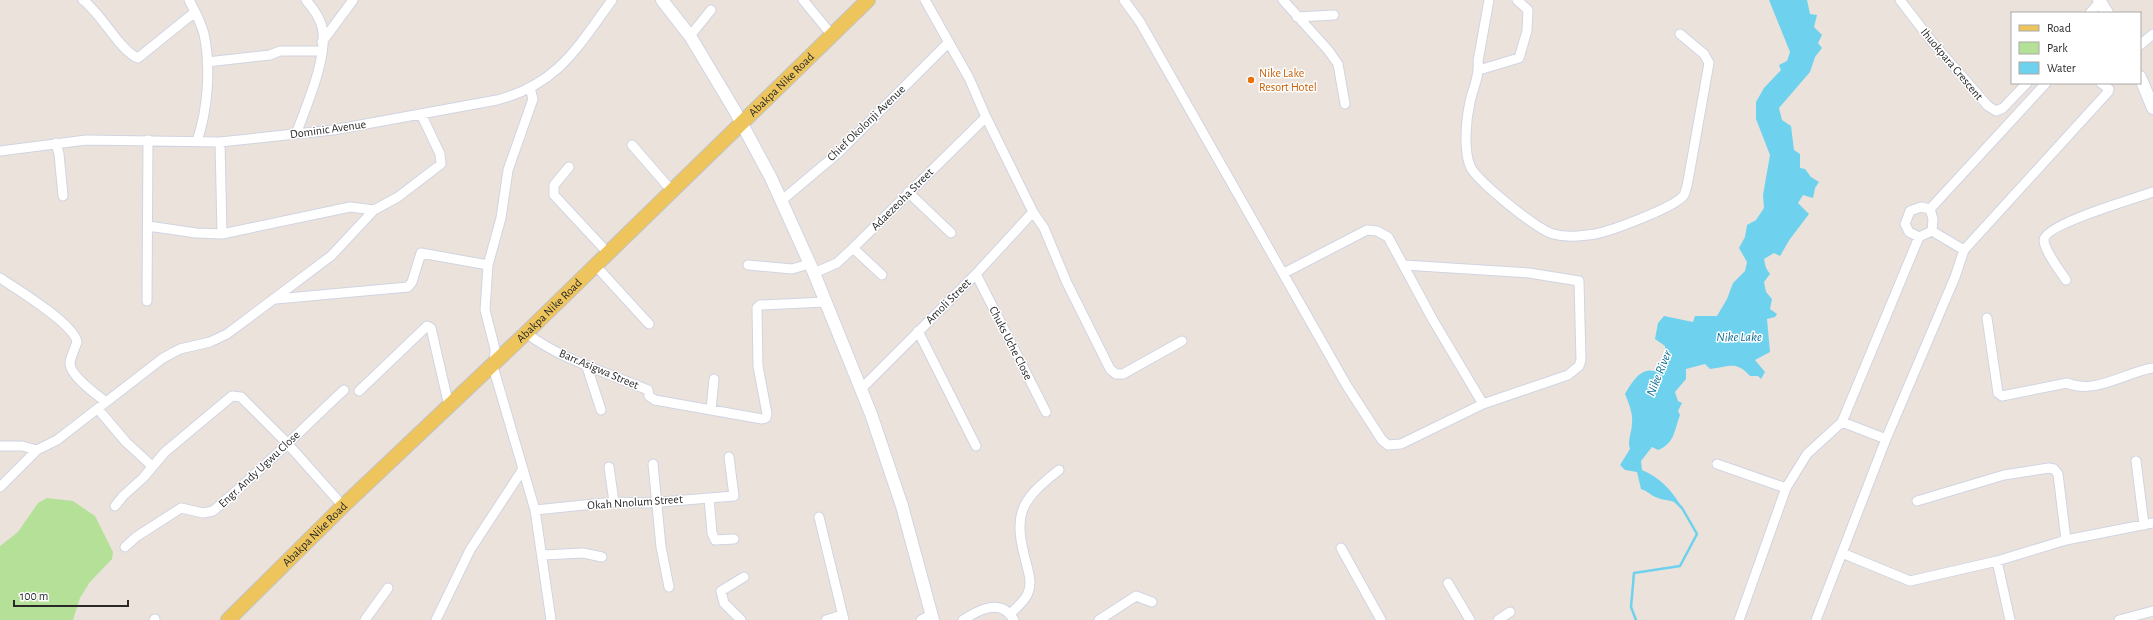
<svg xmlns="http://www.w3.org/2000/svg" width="2153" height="620" font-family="'Alegreya Sans',sans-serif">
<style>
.green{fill:#b4e197}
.water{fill:#6ed1ed}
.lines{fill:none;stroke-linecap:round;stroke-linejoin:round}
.stream{stroke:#6ed1ed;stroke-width:2.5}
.street-casing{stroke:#d0d4e2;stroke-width:11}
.secondary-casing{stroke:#d0d4e2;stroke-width:14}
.primary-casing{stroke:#c3c3c3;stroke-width:16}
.street{stroke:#fff;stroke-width:9}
.secondary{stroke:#fff;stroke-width:12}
.primary{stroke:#eec55c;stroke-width:14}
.food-dot{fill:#e8710a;stroke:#fff;stroke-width:1.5}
.labels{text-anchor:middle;stroke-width:3;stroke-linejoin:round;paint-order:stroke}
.street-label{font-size:12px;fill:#292929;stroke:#fff}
.food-label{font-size:12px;fill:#c56008;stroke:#fff;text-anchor:start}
.water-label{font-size:13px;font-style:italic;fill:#0f6f97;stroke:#fff}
</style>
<rect width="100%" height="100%" fill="#ebe3db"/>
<path class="green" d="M47 498 73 501 95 516 113 552 112 559 90 582 80 598 73 620H0V546L18 532 38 503Z"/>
<path class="water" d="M1769 0H1807L1810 14 1817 15 1814 27 1822 35 1818 43 1822 48 1815 57 1810 72 1779 108 1782 120 1791 126 1794 150 1800 154V168L1805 169 1811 177 1819 182 1815 188 1813 198 1803 195 1798 203 1809 214 1790 239 1780 256 1774 253 1764 259 1766 268 1770 274 1764 282 1766 292 1772 299 1770 309 1777 314 1775 317 1767 319 1770 352 1755 360 1765 372 1761 379 1758 376H1750C1736 360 1729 367 1710 369L1705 364 1686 369V379L1675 392 1678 401 1682 403 1678 411 1680 415C1674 431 1675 443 1658 450L1652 447 1641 461 1642 470C1659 477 1673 491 1682 508 1672 498 1668 502 1658 498 1651 496 1648 491 1641 489L1637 472 1625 470 1620 465 1630 449C1627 441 1632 432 1632 423 1633 413 1629 404 1625 394 1631 384 1640 367 1654 371L1666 352 1665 346 1655 339 1658 323 1664 316 1693 322 1695 316H1717L1727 299 1733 283 1745 271 1747 262 1739 248 1745 237 1747 225 1756 220 1764 208 1763 195 1770 155 1756 119V102L1764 88 1781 70 1779 65 1787 61 1790 52Z"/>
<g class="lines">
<path class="stream" d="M1636 620 1631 607 1634 573 1680 566 1697 534 1682 508 1675 501"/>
<defs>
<path id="street" d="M83 0C101 13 121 52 138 58L195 12
M189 0C195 11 201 23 204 34 211 67 208 109 197 141
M803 0 831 34
M925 0 969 78 986 117 1033 212 1044 228 1067 283 1110 369 1116 374H1123L1182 341
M1124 0 1140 22 1347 386 1382 440 1388 445 1401 444 1483 404 1568 375 1579 366 1581 360 1579 281 1529 273 1404 265
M1283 0 1328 50 1338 64 1345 104
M1489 0 1478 61C1480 75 1473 88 1470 102 1466 120 1463 152 1471 168 1480 183 1536 229 1553 234 1567 238 1581 236 1595 234 1611 231 1676 207 1684 195 1686 191 1687 185 1688 181L1709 63 1704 54 1680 34
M1900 0 1933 43 1988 106 1996 111 2003 108 2027 83
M2090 13 2100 2
M1297 17 1334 15
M690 36 711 10
M322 42 353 0
M2140 45 2153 34
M207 62 270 55 280 51H321
M1479 70 1519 58 1527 31 1528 10 1517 0
M530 88 533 99 508 170 501 218 488 265 485 310 495 349 494 370 535 510 551 620
M296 134C306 107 329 55 322 27 320 18 312 7 306 0
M220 142 222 234
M56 143 59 154 63 196
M632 145 672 191
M0 151 86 140 220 142 333 130 497 100C558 84 577 48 612 0
M569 167 554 185V195L607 252
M908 192 951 233
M781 201 838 153 949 42
M148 226 196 233 222 234 350 207 374 210 398 197 441 164 440 154 421 114
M1919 237 1909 232 1905 224 1910 211 1921 207 1930 209
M853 248 882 275
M1964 250 1932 231 1933 219 1930 209 2046 83
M595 265 649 324
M748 265 792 269 809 264
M814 273 837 263 853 248 986 117
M1284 273 1367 230 1377 231 1388 237 1433 320 1483 404
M976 274 1046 412
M0 278C17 289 74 324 77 342 75 348 71 356 70 363 69 375 97 395 106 402
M2066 280C2060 271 2044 250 2044 240 2045 224 2137 198 2153 192
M276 299 408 287 412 282 421 253 488 265
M147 301 148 140
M1987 318 1998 393 2002 396 2067 383C2095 395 2126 372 2153 368
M918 331 976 446
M526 333C562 360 606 372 648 390L649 396 655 400 762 419 766 418 767 414 758 366 757 308 760 305 825 302
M587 367 601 410
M862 388 976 274 1033 212
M359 391 427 326 431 328 449 406
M98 409 126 442 152 466
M711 410 714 379
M1842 422 1886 439
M0 446H22L37 450
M2136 461 2144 525
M653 464 661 547 669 587
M1717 464 1786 488
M609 467 614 502
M0 487 37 450 57 440 163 358 180 349 210 342 227 334 331 256 374 210
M709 498 712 533 715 540 734 539
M1917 501 2004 475 2049 468 2054 469 2058 474 2066 540
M115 506 123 496 143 478 165 452 232 396 241 397 287 443 343 506
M535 510 614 502 648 503 734 496 729 457
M819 517 844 620
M125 547 136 537 181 508 203 513 213 511C259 473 301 430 344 390
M1341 548 1381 620
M1842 553 1910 581 1997 561 2066 540 2153 523
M543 555 583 553 602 557
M1997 561 2010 620
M1448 583 1470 620
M1010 614C1016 608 1025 601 1028 593 1032 584 1029 574 1027 566 1013 515 1018 502 1059 470
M154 620 155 619
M365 620 388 588
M436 620 470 550 523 469
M741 620 724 603 721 591 744 577
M826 620 842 615
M921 620 931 615
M963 620C980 609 1001 598 1014 620
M1099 620 1136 596 1152 602
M1498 620 1510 612
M1739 620 1786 488 1807 454 1842 422 1919 237 1932 231
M1816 620 1886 439 1955 277 1964 250 2108 92 2109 89 2101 83
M2119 620 2153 611"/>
<path id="secondary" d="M662 0 690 36 735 111 771 178 814 273 871 414 902 506 933 620
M2099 0 2107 13
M2140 77 2153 108"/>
<g id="primary">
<path id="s1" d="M228 620 343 506 526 333 868 0"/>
</g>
</defs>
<use href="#street" class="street-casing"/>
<use href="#secondary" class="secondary-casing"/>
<use href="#primary" class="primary-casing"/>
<use href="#street" class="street"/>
<use href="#secondary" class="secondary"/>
<use href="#primary" class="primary"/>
</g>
<circle class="food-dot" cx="1251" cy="80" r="4"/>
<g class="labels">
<g class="street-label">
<text transform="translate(1952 64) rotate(50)" y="4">Ihuokpara Crescent</text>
<text dy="4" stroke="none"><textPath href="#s1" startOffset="770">Abakpa Nike Road</textPath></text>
<text transform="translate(866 123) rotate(-44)" y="4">Chief Okolonji Avenue</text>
<text transform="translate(328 129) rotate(-8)" y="4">Dominic Avenue</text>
<text transform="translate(902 199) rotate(-45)" y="4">Adaezeoha Street</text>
<text transform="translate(948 301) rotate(-45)" y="4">Amoli Street</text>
<text dy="4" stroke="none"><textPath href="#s1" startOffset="446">Abakpa Nike Road</textPath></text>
<text transform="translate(1011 343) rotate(63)" y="4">Chuks Uche Close</text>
<text transform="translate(599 369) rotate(23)" y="4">Barr.Asigwa Street</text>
<text transform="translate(259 469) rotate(-43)" y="4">Engr. Andy Ugwu Close</text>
<text transform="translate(635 502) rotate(-4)" y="4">Okah Nnolum Street</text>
<text dy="4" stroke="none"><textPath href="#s1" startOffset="122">Abakpa Nike Road</textPath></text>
</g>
<g class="food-label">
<text x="1259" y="77">Nike Lake<tspan x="1259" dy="14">Resort Hotel</tspan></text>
</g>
<g class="water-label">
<text x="1739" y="341">Nike Lake</text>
<text transform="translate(1658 373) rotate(-68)" y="5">Nike River</text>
</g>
</g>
<rect x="2011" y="12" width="130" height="72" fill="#ffffff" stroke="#a9a9a9"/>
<rect x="2019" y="25" width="20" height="6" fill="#eec55c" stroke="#a9a9a9"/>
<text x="2047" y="32" font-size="12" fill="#292929">Road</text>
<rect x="2019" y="42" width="20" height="12" fill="#b4e197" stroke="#a9a9a9"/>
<text x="2047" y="52" font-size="12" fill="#292929">Park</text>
<rect x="2019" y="62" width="20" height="12" fill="#6ed1ed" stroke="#a9a9a9"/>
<text x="2047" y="72" font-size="12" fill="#292929">Water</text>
<path d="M14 600v6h114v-6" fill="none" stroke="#292929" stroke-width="2"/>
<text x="20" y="600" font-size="12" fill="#292929" stroke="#ffffff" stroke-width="3" paint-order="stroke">100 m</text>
</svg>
